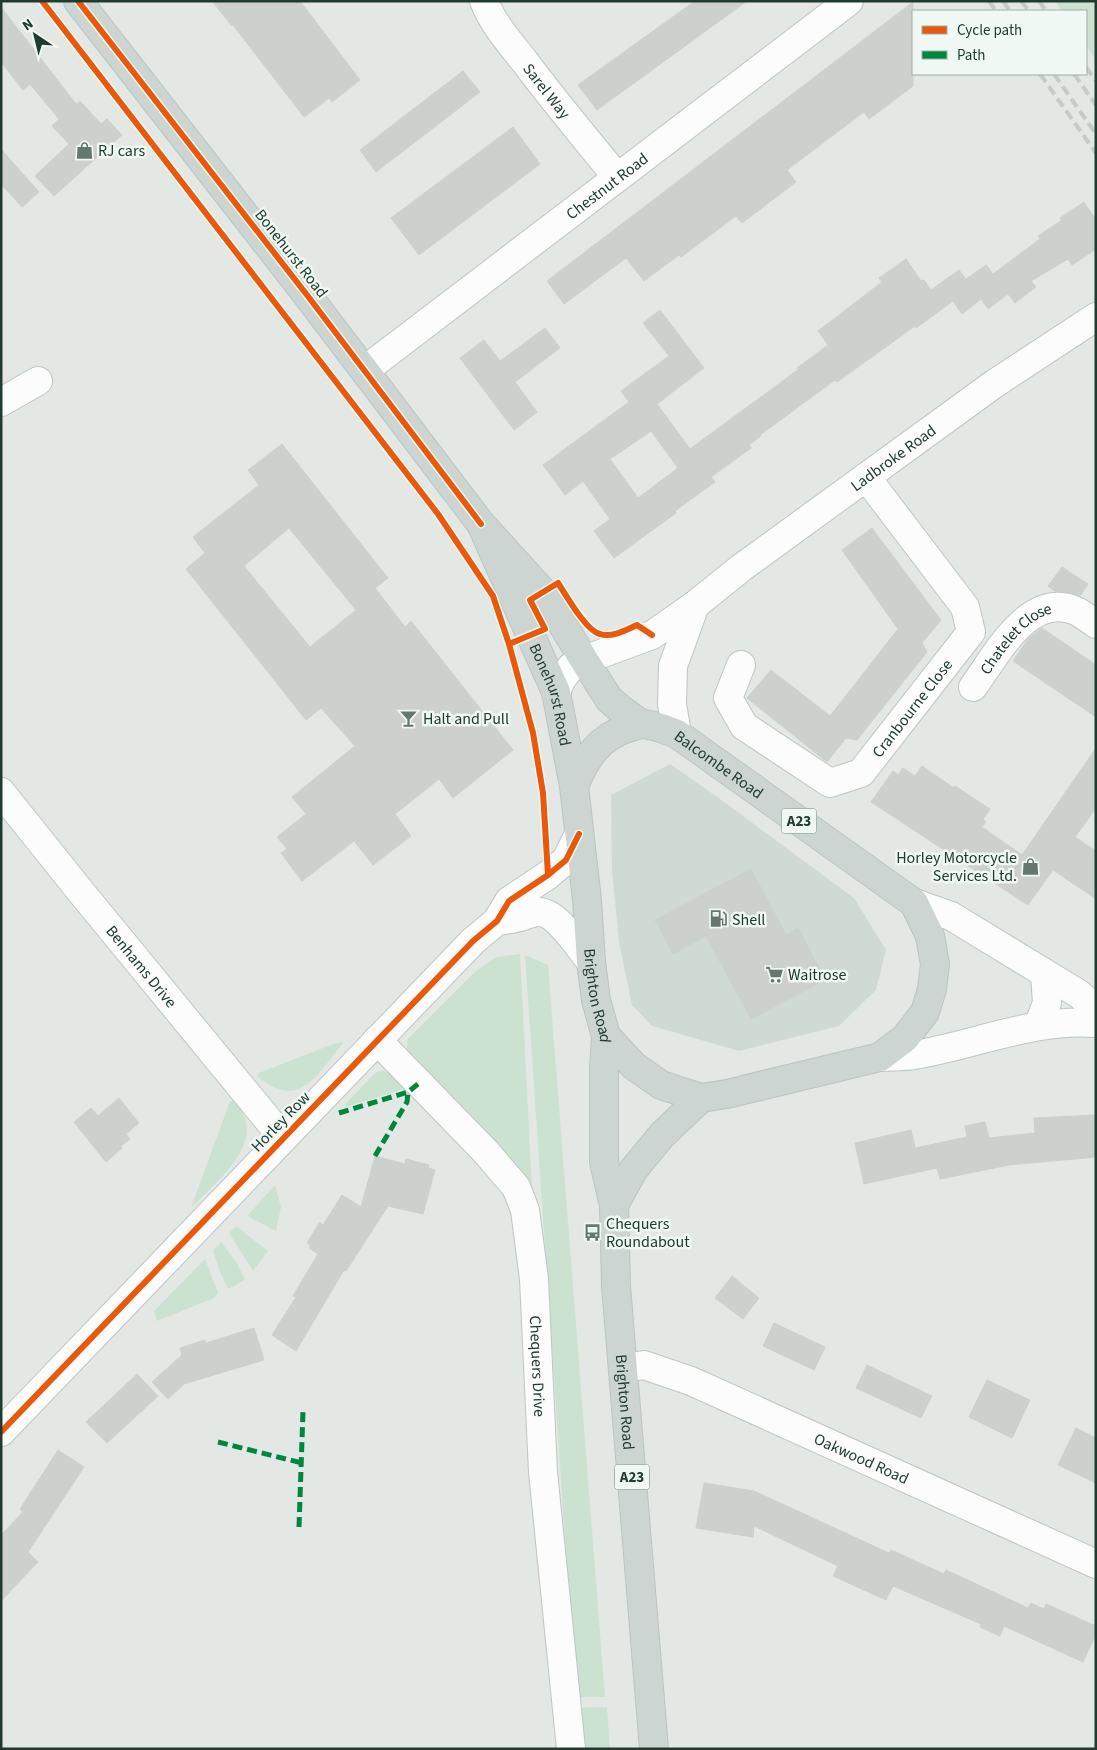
<svg xmlns="http://www.w3.org/2000/svg" width="1097" height="1750" font-family="'Source Sans 3',sans-serif">
<style>
.built{fill:#d0dad5}
.green{fill:#cbe2d0}
.building{fill:#ccd1ce;stroke:#cbd1ce;fill-rule:evenodd}
.lines{fill:none;stroke-linecap:round;stroke-linejoin:round}
.minor-casing{stroke:#c0c5c2;stroke-width:30}
.tertiary-casing{stroke:#c0c5c2;stroke-width:30}
.secondary-casing{stroke:#bec6c2;stroke-width:30}
.primary-casing{stroke:#bbc5c1;stroke-width:30}
.minor{stroke:#fbfcfb;stroke-width:28}
.tertiary{stroke:#fbfcfb;stroke-width:28}
.secondary{stroke:#fbfcfb;stroke-width:28}
.primary{stroke:#ccd5d1;stroke-width:28}
.rail{stroke:#c6cac9;stroke-width:4;stroke-dasharray:10 5;stroke-linecap:butt}
.quiet{stroke:#00873e;stroke-width:5;stroke-dasharray:10 5;stroke-linecap:butt}
.cycleway-casing{stroke:#f0f8f3;stroke-width:9}
.cycleway{stroke:#e8590c;stroke-width:6}
.labels{text-anchor:middle;stroke-width:5;stroke-linejoin:round;paint-order:stroke}
.shield{fill:#f0f8f3;stroke:#5e746b;stroke-width:1}
.shield-label{font-size:15px;font-weight:bold;fill:#203c31}
.street-label{font-size:16px;fill:#203c31;stroke:#f0f8f3}
.poi-label{font-size:16px;fill:#203c31;stroke:#f0f8f3;text-anchor:start}
</style>
<rect width="100%" height="100%" fill="#e3e8e5"/>
<path class="built" d="M670 764 716 796 854 898 886 950 876 990 839 1026 739 1051 652 1026 632 1005 619 942 612 870 611 795Z"/>
<path class="green" d="M1055 1H1096V60L1086 45V11H1062Z
M520 954 532 1188 412 1061 407 1050V1040L477 970 497 957Z
M525 955 548 965 605 1697H576Z
M344 1042C316 1075 301 1112 257 1076L259 1073 333 1044Z
M383 1071 390 1073 407 1088 345 1107 347 1102 376 1072Z
M230 1101H233C236 1105 241 1109 243 1114 261 1148 212 1186 191 1208Z
M275 1185 281 1207 276 1231 247 1216Z
M236 1226 268 1251 253 1271 229 1233Z
M221 1242 237 1263 245 1280 228 1289 219 1270 213 1250Z
M205 1259 218 1293 214 1298 157 1321 154 1311Z
M607 1707 610 1749H579L576 1708Z"/>
<path class="building" d="M212 1H300L360 80 332 102 329 98 304 117 233 25 232 26Z
M695 1H747L597 110 578 85Z
M913 2V86L869 119 864 112 787 170 796 182 742 223 736 216 681 257 679 255 644 281 626 258 564 304 547 281Z
M1 7 76 104 80 101 101 124 107 119 122 135 54 196 35 176 69 144 52 126 59 119 30 84 23 90 1 62Z
M463 71 480 92 376 172 360 150Z
M513 127 540 164 419 255 391 218Z
M1 149 39 192 22 207 1 184Z
M1084 202 1096 220V249L1072 265 1068 259 1031 281 1036 287 1015 303 1008 294 988 309 981 299 962 314 953 301 916 328 915 326 837 382 835 380 816 394 760 435 761 436 749 445 751 448 711 477 715 482 675 511 676 513 614 558 594 531 610 519 583 481 565 495 543 465 629 402 621 391 669 356 643 323 660 310 704 368 657 404 690 449 799 369 797 368 828 345 818 331 882 282 879 278 906 259 921 281 924 280 931 290 959 270 966 279 986 265 993 274 1040 239 1038 236 1062 220 1060 218ZM651 431 678 468 638 498 610 459Z
M545 328 560 348 515 382 537 412 514 430 460 358 484 340 500 361Z
M282 444 388 578 375 588 405 627 411 621 513 750 453 798 439 779 395 814 411 836 373 865 354 841 302 881 281 853 287 849 277 837 306 814 292 797 355 746 321 708 306 720 186 569 205 553 193 537 259 485 248 470ZM289 528 356 610 310 647 244 566Z
M872 528 941 620 922 643 927 652 857 740 846 738 827 762 747 698 771 670 830 716 898 629 842 550Z
M1062 567 1088 584 1080 596 1056 592 1048 586Z
M1042 628 1096 665V717L1013 661 1028 639Z
M1096 748V808L1075 837 1096 851V899L1053 870 1028 905 871 802 893 771 898 775 903 768 915 776 922 766 954 788 955 786 990 809 983 819 986 822 982 827 1022 855Z
M751 869 786 935 798 928 825 980 751 1019 706 936 673 954 655 920Z
M119 1098 139 1123 126 1134 130 1139 121 1146 122 1148 106 1162 74 1122 91 1108 98 1116Z
M1096 1115V1157L1009 1165 940 1179 937 1168 864 1184 855 1143 911 1130 915 1148 967 1137 965 1126 985 1122 989 1138 1035 1133 1034 1118Z
M375 1156 405 1164 406 1159 429 1165 428 1168 435 1170 423 1214 388 1206 346 1271 344 1270 296 1351 272 1335 296 1297 293 1296 318 1254 309 1248 311 1245 307 1243 320 1222 323 1225 342 1195 361 1207Z
M732 1276 759 1298 743 1319 715 1298Z
M774 1323 825 1347 814 1370 763 1346Z
M254 1328 264 1360 184 1384 168 1399 152 1382 182 1355 180 1348 205 1340 206 1343Z
M867 1365 932 1396 921 1418 856 1388Z
M137 1374 158 1396 107 1443 86 1422Z
M987 1380 1030 1400 1012 1438 969 1417Z
M1076 1428 1096 1438V1483L1058 1465Z
M58 1450 84 1467 28 1552 38 1562 1 1601V1535L23 1512 20 1509Z
M704 1483 754 1491 889 1553 891 1550 944 1574 946 1570 1028 1608 1031 1603 1044 1609 1046 1604 1096 1626V1634L1083 1662 1004 1626 1000 1636 980 1627 981 1624 893 1586 886 1600 833 1576 838 1566 754 1526 753 1537 696 1528Z"/>
<g class="lines">
<defs>
<g id="minor">
<path id="s1" d="M484 1C493 24 510 43 525 62 554 101 586 139 617 177"/>
<path id="s2" d="M365 370 849 1"/>
<path d="M1 402 38 381"/>
<path id="s3" d="M741 665 728 698 744 726 830 783 861 773 971 632 965 607 866 477"/>
<path id="s4" d="M973 687C996 656 1029 590 1076 611 1083 614 1090 620 1096 624"/>
<path id="s5" d="M556 692 561 680 571 667 584 660 652 635 695 605 741 568 994 384 1096 317"/>
<path d="M677 734 672 704 673 666 695 605"/>
<path id="s6" d="M1 792 81 892 283 1138"/>
<path id="s7" d="M377 1040 485 1151 516 1187 525 1210 534 1279 543 1472 571 1749"/>
<path id="s8" d="M623 1368 644 1365 691 1381 1096 1564"/>
</g>
<path id="tertiary" d="M497 921C505 920 513 919 520 917 527 915 532 912 539 912 557 912 580 949 591 962
M1 1432 473 941 497 921 509 901 548 875 566 860 579 834"/>
<path id="secondary" d="M914 903 951 916 1079 994 1096 1009
M1038 1026 1047 1003 1045 974
M880 1057C891 1056 903 1057 914 1055 975 1045 1034 1018 1096 1023"/>
<g id="primary">
<path d="M78 1 307 295 481 524 543 592 584 660 609 699 619 708 641 724"/>
<path id="s9" d="M481 524 556 692 574 786 587 900 591 962 596 1000 606 1036 604 1068V1162L614 1205 616 1286 654 1749"/>
<path id="s10" d="M574 786C585 759 599 737 628 728 633 727 638 724 643 724 656 725 666 730 677 734L914 903 930 936 935 964 932 989 925 1012 905 1038 880 1057 727 1094 701 1098 661 1085 634 1066 606 1036"/>
<path d="M614 1205 634 1169 662 1135 701 1098"/>
</g>
</defs>
<use href="#minor" class="minor-casing"/>
<use href="#tertiary" class="tertiary-casing"/>
<use href="#secondary" class="secondary-casing"/>
<use href="#primary" class="primary-casing"/>
<use href="#minor" class="minor"/>
<use href="#tertiary" class="tertiary"/>
<use href="#secondary" class="secondary"/>
<use href="#primary" class="primary"/>
<path class="rail" d="M989 1 996 11
M1003 1 1010 11
M1021 1 1029 11
M1039 1 1046 11
M1086 67 1096 81
M1040 74 1096 153
M1054 74 1096 134
M1074 74 1096 105"/>
<path class="quiet" d="M339 1113 408 1092 418 1084
M375 1156 407 1102 408 1092
M218 1442 302 1463
M299 1527 303 1411"/>
<defs>
<path id="cycleway" d="M42 1 438 514 493 596 509 644 533 733 543 793 548 875
M78 1 307 295 481 524
M509 644 545 629 530 600 558 583C566 595 586 631 600 634 612 638 626 630 637 625L652 635
M1 1432 473 941 497 921 509 901 548 875 566 860 579 834"/>
</defs>
<use href="#cycleway" class="cycleway-casing"/>
<use href="#cycleway" class="cycleway"/>
</g>
<defs>
<symbol id="shop-bare" viewBox="-9 -9 18 18"><path d="M-5-2.5h2.3a2.7 3.5 0 0 1 5.4 0H5L5.5 6h-11ZM-1.5-2.5h3a1.5 2.3 0 0 0-3 0Z" fill="#647870" stroke="#f0f8f3" stroke-width="2.5" paint-order="stroke"/></symbol>
<symbol id="bar-bare" viewBox="-9 -9 18 18"><path d="M-6-5H6L.8 .8V4.5H3.5V6h-7V4.5H-.8V.8Z" fill="#647870" stroke="#f0f8f3" stroke-width="2.5" paint-order="stroke"/></symbol>
<symbol id="fuel-bare" viewBox="-9 -9 18 18"><path d="M-5.5-6h7V0h2V4h1.3V-2.5L3-4.5l.8-.8L6-3V5H2.5V1h-1V6h-7ZM-4.2-4.7v3.2H.2V-4.7Z" fill="#647870" stroke="#f0f8f3" stroke-width="2.5" paint-order="stroke"/></symbol>
<symbol id="supermarket-bare" viewBox="-9 -9 18 18"><path d="M-6-5.5h2.5l.6 2H6L4.5 2H-2.5L-4.4-4H-6ZM-1.5 3.2a1.3 1.3 0 1 0 .1 0ZM3 3.2a1.3 1.3 0 1 0 .1 0Z" fill="#647870" stroke="#f0f8f3" stroke-width="2.5" paint-order="stroke"/></symbol>
<symbol id="bus-bare" viewBox="-9 -9 18 18"><path d="M-5-6H5V4H4V6H2V4H-2V6H-4V4H-5ZM-3.5-4V0h7V-4ZM-3.5 1.2v1.5H-2V1.2ZM2 1.2v1.5H3.5V1.2Z" fill="#647870" stroke="#f0f8f3" stroke-width="2.5" paint-order="stroke"/></symbol>
</defs>
<g fill-rule="evenodd">
<use href="#shop-bare" x="72" y="138" width="25" height="25"/>
<use href="#bar-bare" x="396" y="706" width="25" height="25"/>
<use href="#shop-bare" x="1018" y="854" width="25" height="25"/>
<use href="#fuel-bare" x="706" y="906" width="25" height="25"/>
<use href="#supermarket-bare" x="762" y="962" width="25" height="25"/>
<use href="#bus-bare" x="580" y="1220" width="25" height="25"/>
</g>
<g class="labels">
<g class="shield">
<rect x="781.5" y="808.5" width="35" height="25" rx="4"/>
<rect x="614.5" y="1464.5" width="35" height="25" rx="4"/>
</g>
<g class="shield-label">
<text x="799" y="826">A23</text>
<text x="632" y="1482">A23</text>
</g>
<g class="street-label">
<text dy="6" stroke="none"><textPath href="#s1" startOffset="110">Sarel Way</textPath></text>
<text dy="6" stroke="none"><textPath href="#s2" startOffset="304">Chestnut Road</textPath></text>
<text transform="translate(292 253) rotate(52)" y="6">Bonehurst Road</text>
<text dy="6" stroke="none"><textPath href="#s5" startOffset="416">Ladbroke Road</textPath></text>
<text dy="6" stroke="none"><textPath href="#s4" startOffset="66">Chatelet Close</textPath></text>
<text dy="6" stroke="none"><textPath href="#s9" startOffset="185">Bonehurst Road</textPath></text>
<text dy="6" stroke="none"><textPath href="#s3" startOffset="286">Cranbourne Close</textPath></text>
<text dy="6" stroke="none"><textPath href="#s10" startOffset="185">Balcombe Road</textPath></text>
<text dy="6" stroke="none"><textPath href="#s6" startOffset="224">Benhams Drive</textPath></text>
<text dy="6" stroke="none"><textPath href="#s9" startOffset="491">Brighton Road</textPath></text>
<text transform="translate(280 1121) rotate(-46)" y="6">Horley Row</text>
<text dy="6" stroke="none"><textPath href="#s7" startOffset="384">Chequers Drive</textPath></text>
<text dy="6" stroke="none"><textPath href="#s9" startOffset="900">Brighton Road</textPath></text>
<text dy="6" stroke="none"><textPath href="#s8" startOffset="258">Oakwood Road</textPath></text>
</g>
<g class="poi-label">
<text x="98" y="156">RJ cars</text>
<text x="423" y="724">Halt and Pull</text>
<text x="1017" y="863" text-anchor="end">Horley Motorcycle<tspan x="1017" dy="18">Services Ltd.</tspan></text>
<text x="732" y="925">Shell</text>
<text x="788" y="980">Waitrose</text>
<text x="606" y="1229">Chequers<tspan x="606" dy="18">Roundabout</tspan></text>
</g>
</g>
<rect width="1097" height="1750" fill="none" stroke="#203c31" stroke-width="5"/>
<rect x="912" y="10" width="175" height="65" fill="#f0f8f3" stroke="#9dada5"/>
<rect x="922" y="26" width="25" height="8" fill="#e8590c" stroke="#9dada5"/>
<text x="957" y="35" font-size="15" fill="#203c31">Cycle path</text>
<rect x="922" y="51" width="25" height="8" fill="#00873e" stroke="#9dada5"/>
<text x="957" y="60" font-size="15" fill="#203c31">Path</text>
<g transform="translate(35 35) rotate(325)" stroke="#f0f8f3" stroke-width="4" paint-order="stroke">
<path d="M0-4L9 19L0 12L-9 19Z" fill="#203c31"/>
<text y="-8" font-size="14" font-weight="bold" text-anchor="middle" fill="#203c31">N</text>
</g>
</svg>
